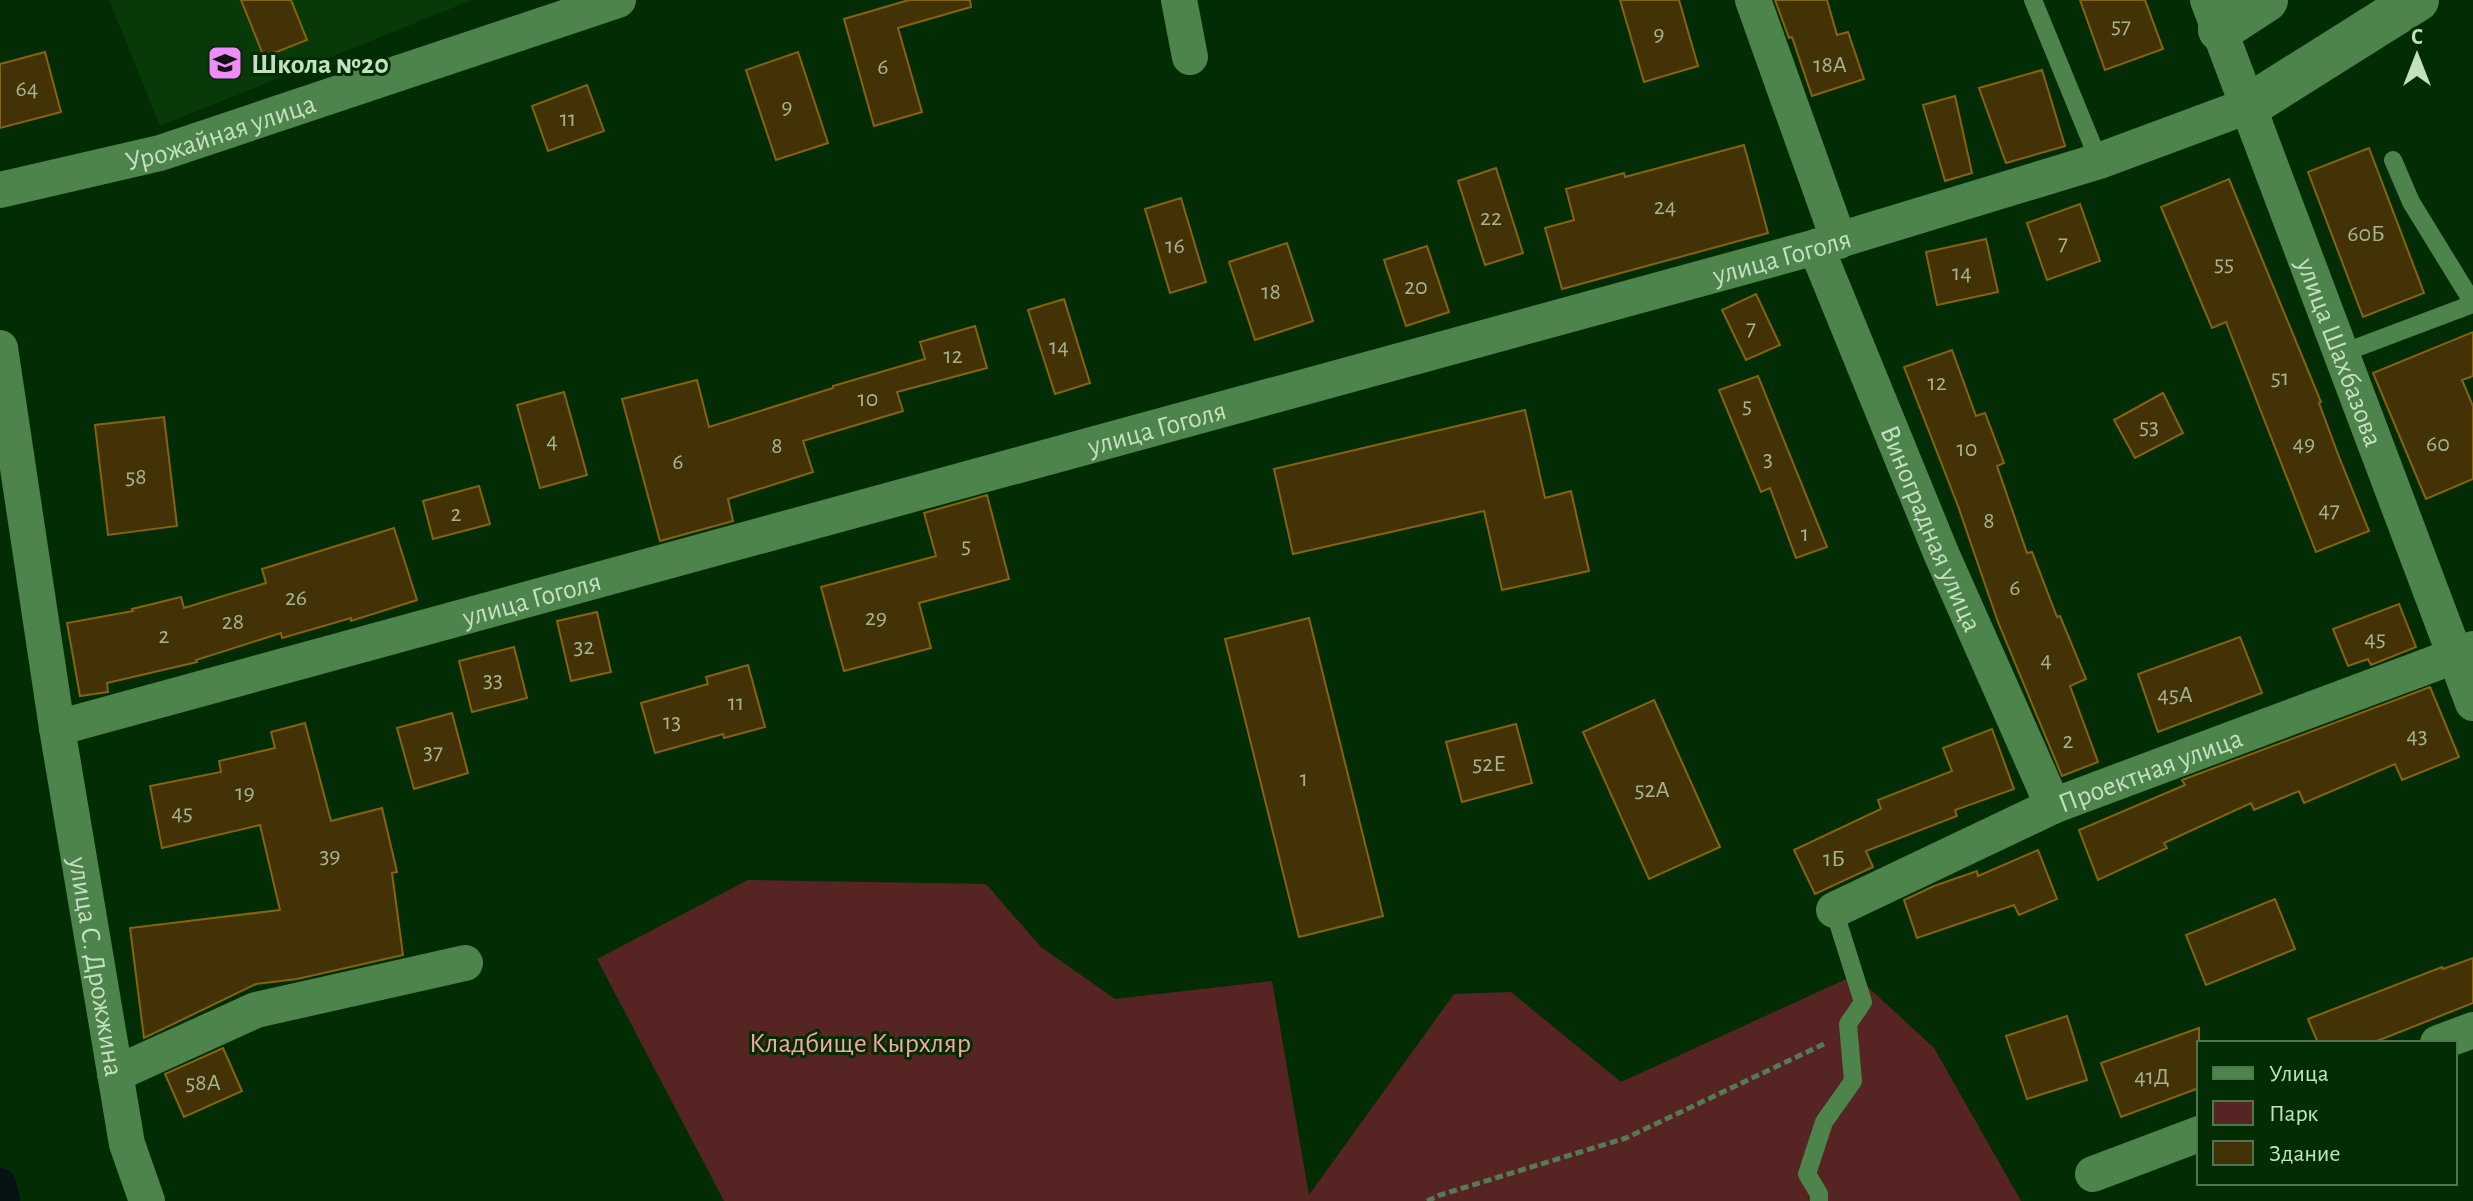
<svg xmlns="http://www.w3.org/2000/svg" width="2473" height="1201" font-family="'Alegreya Sans',sans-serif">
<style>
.built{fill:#073909}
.green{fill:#562423}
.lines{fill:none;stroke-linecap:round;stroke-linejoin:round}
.canal{stroke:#061214;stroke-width:32}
.building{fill:#443207;stroke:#86630c;stroke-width:2}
.path{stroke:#557a55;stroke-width:5;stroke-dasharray:8 4;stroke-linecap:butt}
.lane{stroke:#4d844b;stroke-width:18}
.street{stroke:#4d844b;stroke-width:36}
.secondary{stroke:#4d844b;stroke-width:44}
.labels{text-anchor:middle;stroke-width:6;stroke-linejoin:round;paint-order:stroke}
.number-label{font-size:24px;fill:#a3b492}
.poi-label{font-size:28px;font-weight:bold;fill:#c3e0c1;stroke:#022d04;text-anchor:start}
.street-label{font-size:28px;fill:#c3e0c1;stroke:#022d04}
.park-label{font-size:28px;fill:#f7a5a0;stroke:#022d04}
</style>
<rect width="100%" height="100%" fill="#022d04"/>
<path class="built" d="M109 0H472L160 126Z"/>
<path class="green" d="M748 880 986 884 1041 947 1115 999 1272 981 1309 1195 1454 994 1511 992 1621 1082 1855 975 1934 1048 2021 1201H724L597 959Z"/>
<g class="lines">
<path class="canal" d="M0 1184 4 1201"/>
</g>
<path class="building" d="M241 0H291L307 40 264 57Z
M909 0H970L971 7 898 28 922 112 874 126 844 19Z
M1620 0H1679L1698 66 1644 82Z
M1775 0H1827L1837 35 1848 32 1864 79 1812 96 1792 37 1789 38Z
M2080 0H2145L2163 49 2105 70Z
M45 52 61 112 0 128V64Z
M798 52 828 143 776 160 746 70Z
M2042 70 2065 146 2006 163 1979 88Z
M587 85 604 131 548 151 532 106Z
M1955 96 1972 173 1945 181 1923 105Z
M1744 145 1768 233 1562 289 1545 228 1574 220 1566 189 1624 173 1625 177Z
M2369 148 2424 293 2363 317 2308 172Z
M1496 168 1523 253 1485 265 1458 181Z
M2229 179 2321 402 2319 403 2339 457 2369 531 2316 552 2226 322 2212 328 2161 207Z
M1181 198 1206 282 1170 293 1145 209Z
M2080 204 2100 261 2047 280 2027 223Z
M1986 239 1998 292 1937 305 1926 252Z
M1287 243 1313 321 1255 340 1229 262Z
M1427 246 1449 312 1406 326 1384 260Z
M1756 294 1780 345 1746 360 1722 310Z
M1064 299 1090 383 1055 394 1028 310Z
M975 326 987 368 897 392 903 411 803 441 813 472 728 499 733 521 660 541 622 399 697 380 709 427 833 388V386L925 359 920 342Z
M2473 332V376L2462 380 2473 406V479L2426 499 2373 373Z
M1952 350 1976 416 1985 413 2004 463 1997 466 2027 553 2032 552 2057 617 2060 616 2086 679 2070 686 2098 762 2062 776 1998 622 1958 506 1904 367Z
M1758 376 1827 547 1796 558 1770 488 1761 492 1719 390Z
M564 392 587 475 540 488 517 405Z
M2163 393 2183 433 2135 458 2114 420Z
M1525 410 1545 498 1571 491 1589 571 1502 590 1484 511 1293 554 1274 469Z
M164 417 177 526 108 535 95 425Z
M479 486 490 524 433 539 423 501Z
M987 495 1009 579 919 603 931 648 844 671 821 587 936 556 924 513Z
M394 528 417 600 351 621V618L282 638 281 633 196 660 197 662 107 683 108 692 80 696 67 623 133 611 132 609 181 597 184 608 266 583 262 569Z
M2399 604 2416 647 2371 665 2368 659 2348 666 2333 629Z
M597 612 611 672 571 681 557 621Z
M1309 618 1383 916 1299 937 1225 639Z
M2240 637 2262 693 2158 732 2138 674Z
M514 647 527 698 472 712 459 661Z
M748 665 765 727 724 738 723 734 655 753 641 703 708 684 706 677Z
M2430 687 2459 757 2402 780 2395 764 2304 803 2299 791 2254 810 2251 803 2164 843 2167 848 2098 880 2079 830 2185 785 2182 780Z
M1654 700 1720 847 1649 879 1583 732Z
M452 713 468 773 414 789 397 728Z
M305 723 331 821 382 808 397 872 392 873 403 955 297 979 256 984 144 1038 130 928 280 910 260 825 162 848 150 786 221 772 219 761 275 748 271 732Z
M1516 724 1532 783 1462 802 1446 742Z
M1992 729 2014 789 1955 810 1957 816 1866 851 1873 867 1815 894 1794 850 1881 809 1878 800 1952 771 1943 748Z
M2038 850 2057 899 2019 915 2014 905 1917 938 1904 900 1934 886 1977 871 1978 876Z
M2275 899 2295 949 2206 985 2186 935Z
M2473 958V1003L2372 1043H2318L2308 1019 2442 967 2443 969Z
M2067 1016 2087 1080 2027 1099 2006 1036Z
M2199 1028V1088L2121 1117 2101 1063Z
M223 1048 242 1091 184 1117 165 1074Z"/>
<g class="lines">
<path class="path" d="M1427 1201 1440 1195 1626 1138 1826 1043"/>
<path class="lane" d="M2033 0 2099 161
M2393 160 2411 202 2473 303
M2340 354 2473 304
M1819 1201V1194L1807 1174 1824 1122 1853 1081 1848 1024 1863 1002 1834 910"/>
<g class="street">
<path d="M1179 0 1190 57"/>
<path d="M1753 0 1839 241"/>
<path id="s1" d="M2208 0 2473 703"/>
<path id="s2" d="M0 190 160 153 618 0"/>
<path id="s3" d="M1816 247 1941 553 2053 806"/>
<path id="s4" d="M0 348 57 728 127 1144 147 1201"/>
<path id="s5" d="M57 728 1816 247 2099 161 2250 105"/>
<path id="s6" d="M1834 910 2053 806 2473 649"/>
<path d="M2438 1043 2473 1030"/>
<path d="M115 1074 256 1010 465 963"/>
<path d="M2093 1174 2199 1134"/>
</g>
<path class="secondary" d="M2220 30 2266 0
M2250 105 2417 0"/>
</g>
<defs>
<symbol id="school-square" viewBox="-11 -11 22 22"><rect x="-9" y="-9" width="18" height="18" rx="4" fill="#ee8cf8" stroke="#022d04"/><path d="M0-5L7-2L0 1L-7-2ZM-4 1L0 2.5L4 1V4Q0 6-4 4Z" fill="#111"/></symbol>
</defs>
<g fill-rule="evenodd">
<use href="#school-square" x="205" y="43" width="40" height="40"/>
</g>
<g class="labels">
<g class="number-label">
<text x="2121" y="33">57</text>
<text x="1659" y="41">9</text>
<text x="1830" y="72">18А</text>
<text x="883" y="74">6</text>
<text x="27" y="96">64</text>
<text x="787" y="114">9</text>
<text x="568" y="126">11</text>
<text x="1665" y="214">24</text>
<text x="1491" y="225">22</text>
<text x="2366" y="241">60Б</text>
<text x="2063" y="250">7</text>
<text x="1175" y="253">16</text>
<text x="2224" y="271">55</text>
<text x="1962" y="280">14</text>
<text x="1416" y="294">20</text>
<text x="1271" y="299">18</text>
<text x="1751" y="335">7</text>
<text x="1059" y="354">14</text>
<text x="953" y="363">12</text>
<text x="2280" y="385">51</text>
<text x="1937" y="390">12</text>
<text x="868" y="406">10</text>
<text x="1747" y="413">5</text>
<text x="2149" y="434">53</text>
<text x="552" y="448">4</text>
<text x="2304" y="451">49</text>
<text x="2438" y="451">60</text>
<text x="777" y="453">8</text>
<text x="1967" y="456">10</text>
<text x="1768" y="466">3</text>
<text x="678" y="469">6</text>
<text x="136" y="484">58</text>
<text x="2329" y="517">47</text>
<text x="456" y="521">2</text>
<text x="1989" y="528">8</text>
<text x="1805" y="541">1</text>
<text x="966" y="553">5</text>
<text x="2015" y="595">6</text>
<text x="296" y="605">26</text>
<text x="876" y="625">29</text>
<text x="233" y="629">28</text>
<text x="164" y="643">2</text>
<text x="2375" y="646">45</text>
<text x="584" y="654">32</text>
<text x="2046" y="667">4</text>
<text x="493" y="687">33</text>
<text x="2175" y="702">45А</text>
<text x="736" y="710">11</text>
<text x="672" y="729">13</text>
<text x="2417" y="743">43</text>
<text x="2068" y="748">2</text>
<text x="433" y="759">37</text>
<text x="1489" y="771">52Е</text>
<text x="1304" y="786">1</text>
<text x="1652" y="797">52А</text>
<text x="245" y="800">19</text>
<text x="182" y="820">45</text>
<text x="330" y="863">39</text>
<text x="1834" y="866">1Б</text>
<text x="2152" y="1084">41Д</text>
<text x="203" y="1090">58А</text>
</g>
<g class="poi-label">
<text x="251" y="73">Школа №20</text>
</g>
<g class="street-label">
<text dy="10" stroke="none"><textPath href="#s2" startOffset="228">Урожайная улица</textPath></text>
<text dy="10" stroke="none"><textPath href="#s5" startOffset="1788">улица Гоголя</textPath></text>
<text dy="10" stroke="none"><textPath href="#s1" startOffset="376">улица Шахбазова</textPath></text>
<text dy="10" stroke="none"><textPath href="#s5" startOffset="1140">улица Гоголя</textPath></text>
<text dy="10" stroke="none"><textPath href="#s3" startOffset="304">Виноградная улица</textPath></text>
<text dy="10" stroke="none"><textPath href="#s5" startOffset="492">улица Гоголя</textPath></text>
<text dy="10" stroke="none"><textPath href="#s6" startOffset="346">Проектная улица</textPath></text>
<text dy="10" stroke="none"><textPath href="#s4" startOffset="626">улица С. Дрожжина</textPath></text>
</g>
<g class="park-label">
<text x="860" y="1052">Кладбище Кырхляр</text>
</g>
</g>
<rect x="2197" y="1041" width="260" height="144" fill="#022d04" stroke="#4f7550" stroke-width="2"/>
<rect x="2213" y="1067" width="40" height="12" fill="#4d844b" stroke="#4f7550" stroke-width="2"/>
<text x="2269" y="1081" font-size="24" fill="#c3e0c1">Улица</text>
<rect x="2213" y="1101" width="40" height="24" fill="#562423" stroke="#4f7550" stroke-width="2"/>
<text x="2269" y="1121" font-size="24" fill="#c3e0c1">Парк</text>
<rect x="2213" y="1141" width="40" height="24" fill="#443207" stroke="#4f7550" stroke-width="2"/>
<text x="2269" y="1161" font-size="24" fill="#c3e0c1">Здание</text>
<g transform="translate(2417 56)" stroke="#022d04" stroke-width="6" paint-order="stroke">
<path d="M0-6L14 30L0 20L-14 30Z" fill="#c3e0c1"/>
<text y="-12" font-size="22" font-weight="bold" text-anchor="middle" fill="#c3e0c1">С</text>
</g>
</svg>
